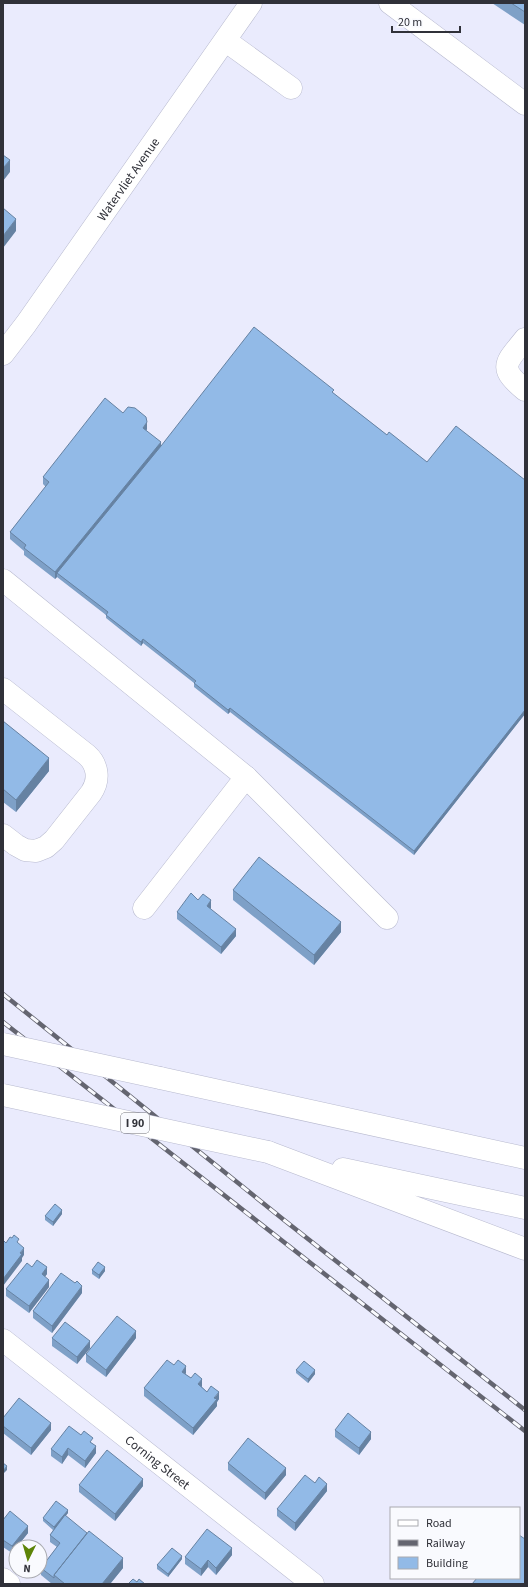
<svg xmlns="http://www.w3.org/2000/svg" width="528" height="1587" font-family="'Source Sans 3',sans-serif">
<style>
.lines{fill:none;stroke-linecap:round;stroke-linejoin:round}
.minor-casing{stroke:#b8bacf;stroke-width:23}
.highway-casing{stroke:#b8bacf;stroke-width:23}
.minor{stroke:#fff;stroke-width:22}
.highway{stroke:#fff;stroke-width:22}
.rail-casing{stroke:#646570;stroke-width:4.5}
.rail{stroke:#f9fafe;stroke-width:3;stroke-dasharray:9;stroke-linecap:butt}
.highway-bridge-casing{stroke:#b8bacf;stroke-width:23;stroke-linecap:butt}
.highway-bridge{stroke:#fff;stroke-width:22}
.wall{fill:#7ea0c7}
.shaded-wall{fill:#6682a2}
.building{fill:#92bae7;stroke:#6682a2}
.labels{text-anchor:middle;stroke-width:3.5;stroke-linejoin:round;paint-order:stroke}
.shield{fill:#f9fafe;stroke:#6c6d74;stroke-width:1}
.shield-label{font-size:12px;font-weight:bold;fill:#303139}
.street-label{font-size:13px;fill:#303139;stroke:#f9fafe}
</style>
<rect width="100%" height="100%" fill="#eaebfd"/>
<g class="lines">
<defs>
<g id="minor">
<path d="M390 3 525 104"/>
<path d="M226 41 291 88"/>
<path d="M525 339C506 363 497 367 525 390"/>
<path id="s1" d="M3 354 26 324 251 3"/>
<path d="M3 580 246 777 387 918"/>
<path d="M3 689 87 755C98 765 100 780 91 793L54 840 46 847 36 851 25 850 16 845 3 835"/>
<path d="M144 908 246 777"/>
<path id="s2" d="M3 1340 313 1584"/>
<path d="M3 1579 9 1584"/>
</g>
<path id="highway" d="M160 1078 525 1158
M268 1152 525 1249
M343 1169 525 1208"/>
</defs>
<use href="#minor" class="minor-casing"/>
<use href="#highway" class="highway-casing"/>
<use href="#minor" class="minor"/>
<use href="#highway" class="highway"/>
<defs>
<path id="rail" d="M3 994 284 1220 525 1410
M3 1022 525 1431"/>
</defs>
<use href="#rail" class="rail-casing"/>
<use href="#rail" class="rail"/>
<defs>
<path id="highway-bridge" d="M3 1044 160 1078
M3 1095 268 1152"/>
</defs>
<use href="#highway-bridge" class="highway-bridge-casing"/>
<use href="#highway-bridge" class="highway-bridge"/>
</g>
<path class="wall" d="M492 3H525V25Z
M334 393V394L387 435 427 462 525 480V714L414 855 230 712 228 714 194 687V683L143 643 141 646 106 618V615L57 577 55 579 24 555V551L10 539V532L46 487 43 484V477L123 413 147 429 146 431 161 446Z
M3 721 49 771 16 812 3 802Z
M233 890 341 932 314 965 233 900Z
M198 900 211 908 210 909 236 936 221 954 177 919V912Z
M62 1214 53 1226 45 1220V1216Z
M32 1267 47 1274 45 1276 49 1287 29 1313 6 1296V1289Z
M92 1270 105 1271 99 1279 92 1274Z
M82 1293 52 1333 33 1318V1311Z
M52 1338 90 1348 77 1364 52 1346Z
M136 1338 106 1377 86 1362V1354Z
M174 1365 186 1373 185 1374 202 1386V1387L207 1392 219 1399 217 1402V1406L193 1435 144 1396V1388Z
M296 1370 315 1374 308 1383 296 1373Z
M3 1418 51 1430 31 1455 3 1433Z
M335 1430 371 1439 359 1455 335 1437Z
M81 1435 93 1444 96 1453 85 1468 68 1455 62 1464 51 1456V1449Z
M228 1463 286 1475 265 1500 228 1470Z
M315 1483 327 1491 295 1531 277 1516V1509Z
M79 1485 143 1486 115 1521 79 1492Z
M68 1513 65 1516 123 1568 110 1584H52L41 1575V1568L57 1547 50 1542V1535L53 1530 43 1521V1518Z
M3 1520 28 1533 12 1553 3 1547Z
M232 1555 216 1575 208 1567 201 1576 185 1564V1557Z
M182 1559 168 1577 157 1569V1565Z"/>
<path class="shaded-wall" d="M10 160V172L3 181V168Z
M16 219V231L3 248V236Z
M147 422V429L143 436V428Z
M161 442V449L57 573V577L55 579V572Z
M143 639V643L141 646V642Z
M230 708V712L228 714V710Z
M525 710V714L414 855V851Z
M49 758V771L16 812V800Z
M211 900V908L207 913V906Z
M341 922V932L314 965V955Z
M236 929V936L221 954V947Z
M62 1210V1214L53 1226V1222Z
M24 1248V1255L22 1258V1261L3 1286V1279Z
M47 1267V1274L42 1281V1274Z
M105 1267V1271L99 1279V1275Z
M49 1280V1287L29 1313V1306Z
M82 1286V1293L52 1333V1326Z
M136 1331V1338L106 1377V1370Z
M90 1341V1348L77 1364V1357Z
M186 1366V1373L182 1379V1372Z
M315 1370V1374L308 1383V1379Z
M202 1379V1386L198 1391V1384Z
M219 1392V1399L217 1402V1406L193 1435V1428Z
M51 1423V1430L31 1455V1448Z
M371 1432V1439L359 1455V1448Z
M96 1446V1453L85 1468V1461Z
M68 1448V1455L62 1464V1457Z
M7 1466V1470L3 1474V1471Z
M286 1468V1475L265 1500V1493Z
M143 1479V1486L115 1521V1514Z
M327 1484V1491L295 1531V1523Z
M68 1510V1513L54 1530V1527Z
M28 1526V1533L12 1553V1546Z
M232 1548V1555L216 1575V1568Z
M182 1556V1559L168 1577V1574Z
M123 1558V1568L110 1584H102Z
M208 1560V1567L201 1576V1569Z"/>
<path class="building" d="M511 3H525V12Z
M3 155 10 160 3 168Z
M3 208 16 219 3 236Z
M254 327 334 390 332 392 387 435 389 432 427 462 456 426 525 480V710L414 851 230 708 228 710 194 683 196 681 143 639 141 642 106 615 108 612 57 573 161 446Z
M105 398 123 413 128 407 135 408 146 417 147 422 143 428 161 442 55 572 24 548 26 545 10 532 49 482 43 477Z
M3 721 49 758 16 800 3 789Z
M259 857 341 922 314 955 233 890Z
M191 893 198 900 203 894 211 900 207 906 236 929 221 947 177 912Z
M55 1204 62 1210 53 1222 45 1216Z
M14 1235 19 1239 17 1242 24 1248 20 1253 22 1254 3 1279V1240L6 1243 10 1237 12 1238Z
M37 1260 47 1267 42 1274 49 1280 29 1306 6 1289 27 1263 32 1267Z
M98 1262 105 1267 99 1275 92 1270Z
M61 1273 75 1283 77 1281 82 1286 52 1326 33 1311Z
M117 1316 136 1331 106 1370 86 1354Z
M65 1322 90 1341 77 1357 52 1338Z
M167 1360 174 1365 178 1360 186 1366 182 1372 191 1378 195 1373 202 1379 198 1384 207 1392 211 1386 219 1392 214 1398 217 1399 193 1428 144 1388Z
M304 1361 315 1370 308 1379 296 1370Z
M19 1398 51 1423 31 1448 3 1426V1418Z
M348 1413 371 1432 359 1448 335 1430Z
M69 1426 81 1435 84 1431 93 1438 90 1442 96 1446 85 1461 68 1448 62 1457 51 1449Z
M248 1438 286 1468 265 1493 228 1463Z
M107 1450 143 1479 115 1514 79 1485Z
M3 1463 7 1466 3 1471Z
M305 1475 315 1483 319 1477 327 1484 295 1523 277 1509Z
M56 1501 68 1510 54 1527 43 1518Z
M10 1511 28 1526 12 1546 3 1540V1520Z
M65 1515 87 1533 54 1575V1578L41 1568 60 1543 50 1535Z
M207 1529 232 1548 216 1568 208 1560 201 1569 185 1557Z
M89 1531 123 1558 102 1584H65L54 1575Z
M519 1535 525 1539V1584H472L477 1578H519Z
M172 1548 182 1556 168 1574 157 1565Z
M133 1579 137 1582 139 1579 145 1584H128Z"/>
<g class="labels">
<rect class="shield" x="121" y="1113" width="28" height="20" rx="3"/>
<g class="shield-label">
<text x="135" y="1127">I 90</text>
</g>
<g class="street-label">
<text dy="5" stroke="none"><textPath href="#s1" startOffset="215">Watervliet Avenue</textPath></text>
<text dy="5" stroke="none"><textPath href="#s2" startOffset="197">Corning Street</textPath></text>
</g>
</g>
<rect width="528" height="1587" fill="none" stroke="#303139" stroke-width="8"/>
<rect x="390" y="1507" width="130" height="72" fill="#f9fafe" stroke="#a9aaaf"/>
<rect x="398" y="1520" width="20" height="6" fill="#ffffff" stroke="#a9aaaf"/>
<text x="426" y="1527" font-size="12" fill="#303139">Road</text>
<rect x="398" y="1540" width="20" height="6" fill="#646570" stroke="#a9aaaf"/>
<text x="426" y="1547" font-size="12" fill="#303139">Railway</text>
<rect x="398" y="1557" width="20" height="12" fill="#92bae7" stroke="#a9aaaf"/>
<text x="426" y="1567" font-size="12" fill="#303139">Building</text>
<g transform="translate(28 1559) rotate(185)"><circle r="19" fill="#f9fafe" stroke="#a9aaaf"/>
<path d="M0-3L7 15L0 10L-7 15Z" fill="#5d8407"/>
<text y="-6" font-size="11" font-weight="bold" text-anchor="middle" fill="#303139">N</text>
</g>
<path d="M392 26v6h68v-6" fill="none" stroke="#303139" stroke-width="2"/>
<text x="398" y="26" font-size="12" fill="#303139" stroke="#f9fafe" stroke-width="3" paint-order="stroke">20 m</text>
</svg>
